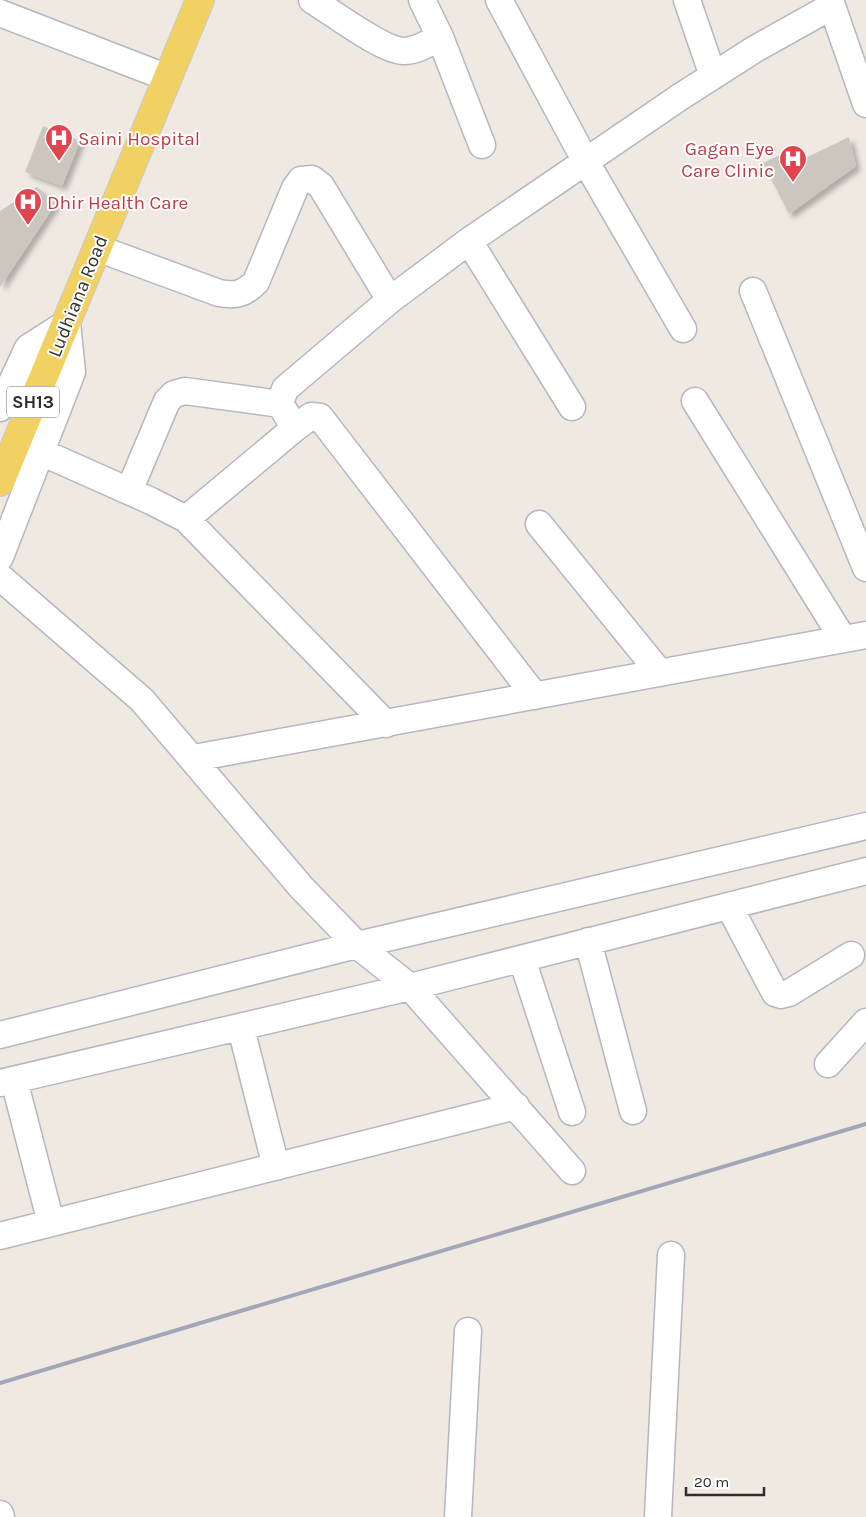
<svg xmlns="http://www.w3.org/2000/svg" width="866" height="1517" font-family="Karla,sans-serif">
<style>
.building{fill:#cbc7bf;filter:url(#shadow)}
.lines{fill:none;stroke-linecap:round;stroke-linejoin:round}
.street-casing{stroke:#b4b7c1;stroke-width:29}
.primary-casing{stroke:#c9c9c9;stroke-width:30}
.street{stroke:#fff;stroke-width:26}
.primary{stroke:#f2d163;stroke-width:28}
.rail{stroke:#a3a6b8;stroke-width:4}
.labels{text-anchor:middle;stroke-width:4;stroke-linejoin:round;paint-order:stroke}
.shield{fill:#fff;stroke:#6d6d6d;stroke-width:1}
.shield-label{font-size:18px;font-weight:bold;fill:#2e2e2e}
.health-label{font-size:19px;fill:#be3a42;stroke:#fff;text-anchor:start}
.street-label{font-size:19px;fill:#2e2e2e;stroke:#fff}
</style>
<defs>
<filter id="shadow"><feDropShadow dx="4.5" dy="4.5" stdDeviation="2.5" flood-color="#0004"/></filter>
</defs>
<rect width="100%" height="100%" fill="#efe9e1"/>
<path class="building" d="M43 126 80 141 62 186 25 172Z
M849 137 856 166 789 214 763 163 791 150 797 162Z
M37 187 56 203 0 287V211Z"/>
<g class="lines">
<defs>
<path id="street" d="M312 0C332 12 383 51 404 51 417 51 429 43 440 37
M422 0 440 37 482 145
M499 0 586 162 683 329
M687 0 713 76
M830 0 866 104
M0 13 168 78
M469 241 572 407
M97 248 219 293C236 296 244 294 256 282L295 188 301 180 312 179 321 186 390 300
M753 291 866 568
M695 401 843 639
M0 408 28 348 67 323 72 372 0 557
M295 428 280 404 285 389 390 300 469 241 680 97 755 49 832 6
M41 452 151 501 186 519 386 724
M129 491 167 401 174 394 185 391 280 404
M186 519 295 428 311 416 320 417 535 696
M539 524 660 673
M0 577 142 700 301 887 357 945 410 987 572 1171
M194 758 866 635
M729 906 775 993 781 995 789 993 851 955
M588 941 633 1111
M522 959 572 1112
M241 1028 276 1167
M0 1035 357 945 866 826
M828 1064 866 1022
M14 1080 51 1223
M0 1083 410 987 866 871
M0 1236 516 1106
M0 1514 1 1517
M458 1517 468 1331
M658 1517 671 1255"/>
<path id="primary" d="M0 482 200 0"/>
</defs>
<use href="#street" class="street-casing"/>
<use href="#primary" class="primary-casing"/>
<use href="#street" class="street"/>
<use href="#primary" class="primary"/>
<path class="rail" d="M0 1383 866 1124"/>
</g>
<defs>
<symbol id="hospital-pin" viewBox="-11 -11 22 30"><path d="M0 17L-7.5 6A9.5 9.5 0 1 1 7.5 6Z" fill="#e0444e" stroke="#fff"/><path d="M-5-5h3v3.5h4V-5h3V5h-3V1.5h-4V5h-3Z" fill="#fff"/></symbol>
</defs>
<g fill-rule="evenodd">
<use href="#hospital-pin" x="43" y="122" width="32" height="43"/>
<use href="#hospital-pin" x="777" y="143" width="32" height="43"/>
<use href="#hospital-pin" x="12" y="186" width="32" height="43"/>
</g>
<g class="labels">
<rect class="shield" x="7" y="386.5" width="52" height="31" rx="4"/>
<g class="shield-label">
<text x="33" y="408">SH13</text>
</g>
<g class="health-label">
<text x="78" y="145">Saini Hospital</text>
<text x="774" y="155" text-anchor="end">Gagan Eye<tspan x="774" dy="22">Care Clinic</tspan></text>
<text x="47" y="209">Dhir Health Care</text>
</g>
<g class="street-label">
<text transform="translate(77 296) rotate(-68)" y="7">Ludhiana Road</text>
</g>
</g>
<path d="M686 1487v8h78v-8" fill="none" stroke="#2e2e2e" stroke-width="2.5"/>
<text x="694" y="1487" font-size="15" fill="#2e2e2e" stroke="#ffffff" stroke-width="4" paint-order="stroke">20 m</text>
</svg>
